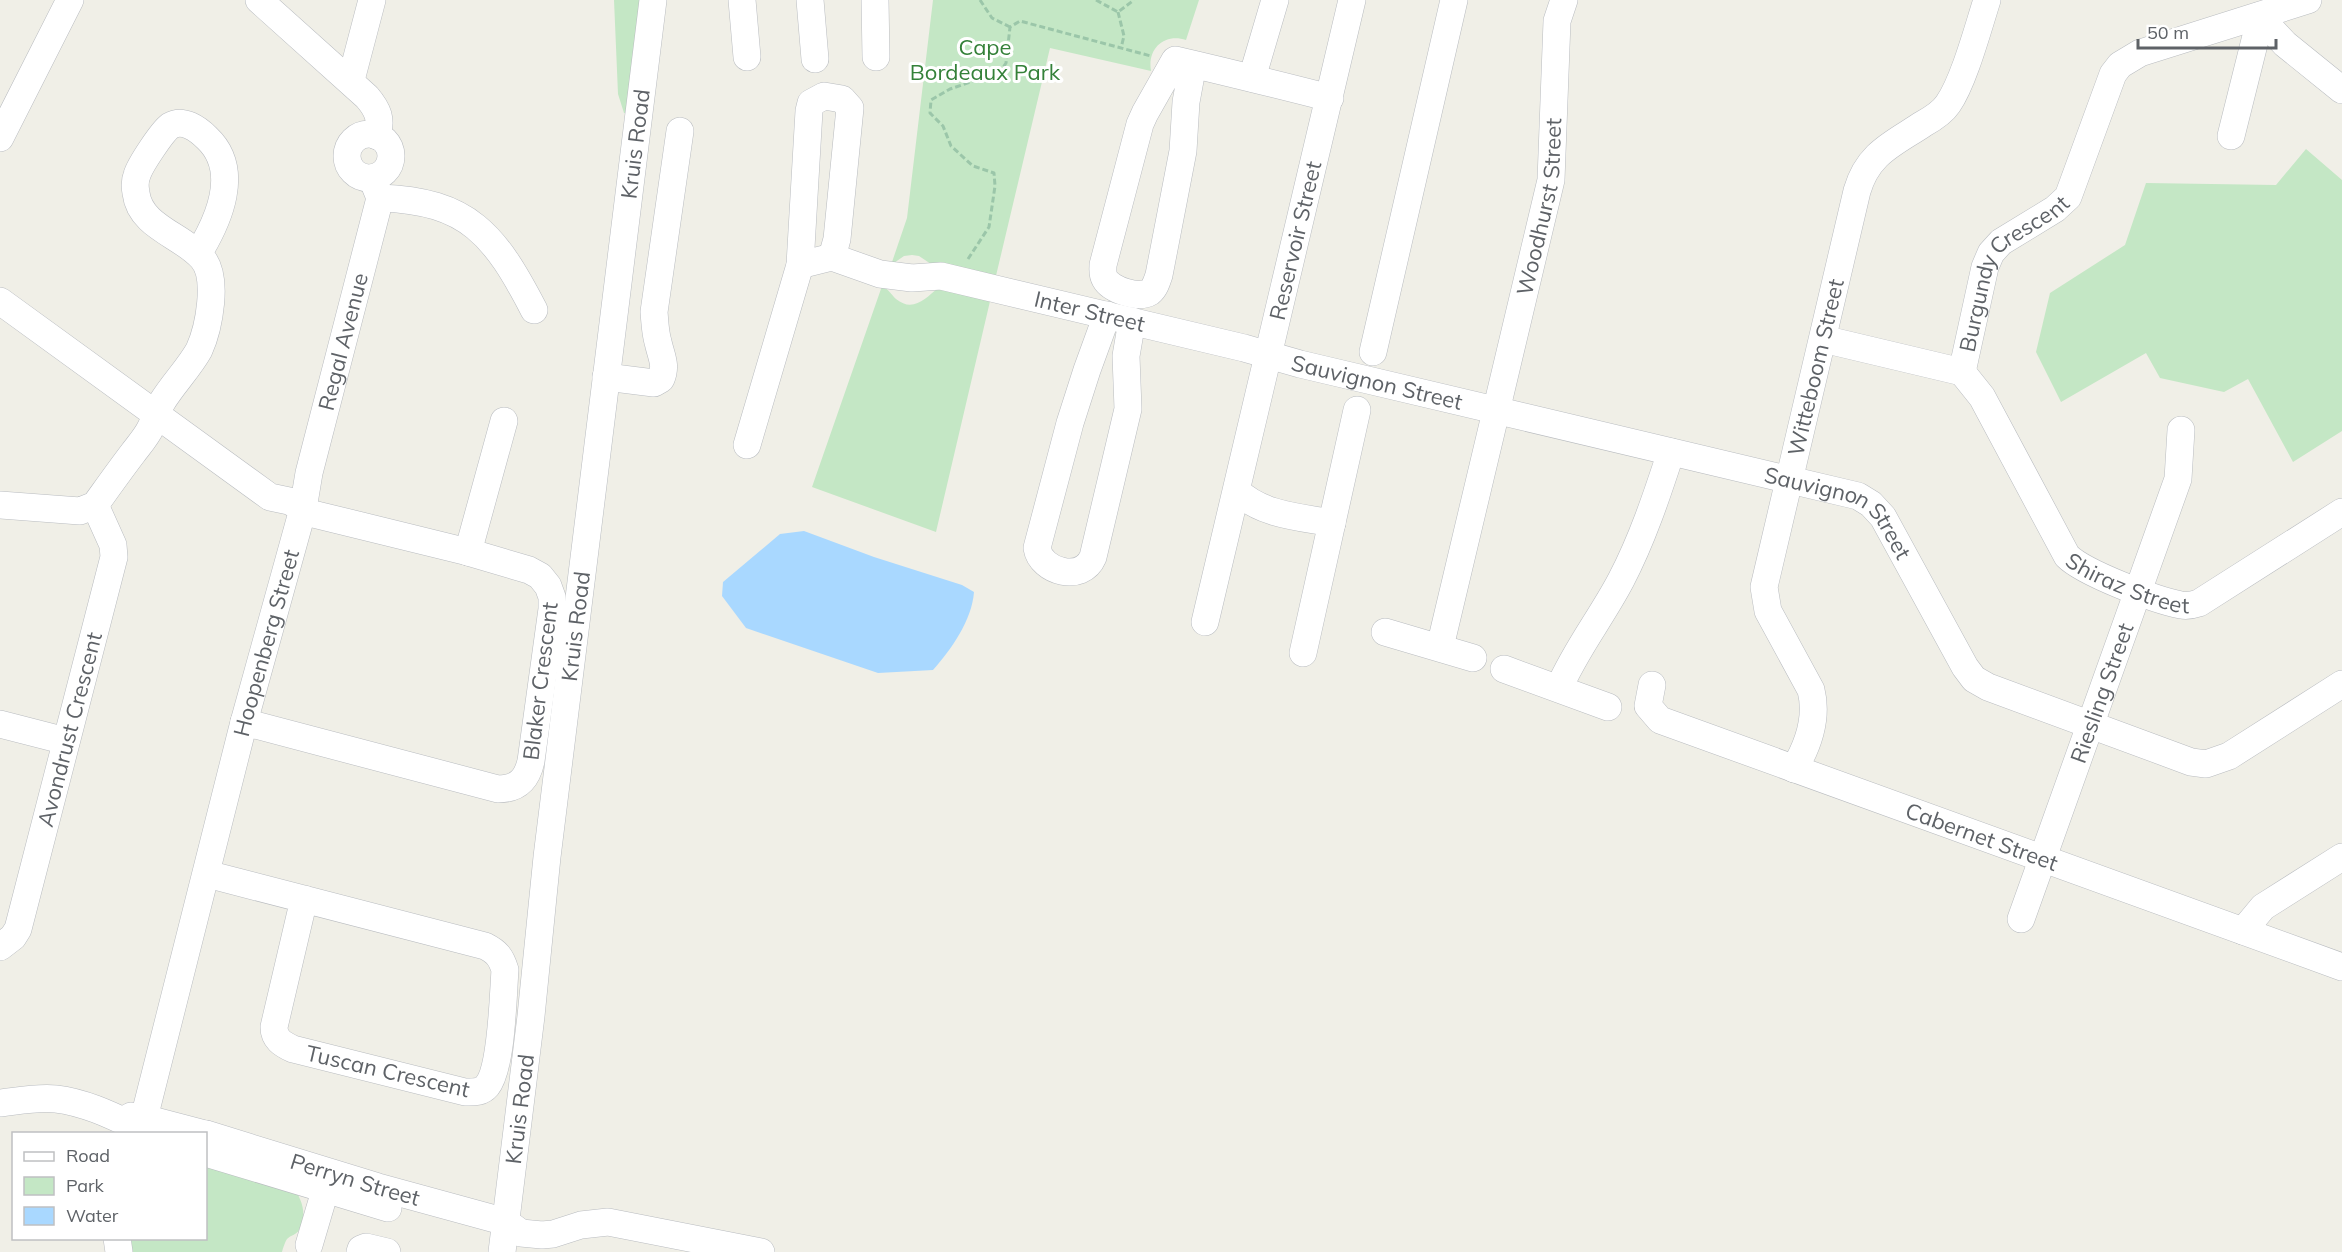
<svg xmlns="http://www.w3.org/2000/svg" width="2342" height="1252" font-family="Mulish,sans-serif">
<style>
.green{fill:#c4e7c5}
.water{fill:#a9d8ff}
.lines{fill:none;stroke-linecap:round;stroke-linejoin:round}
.minor-casing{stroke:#b9bcc0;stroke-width:28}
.path{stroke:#9bc6a9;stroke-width:3;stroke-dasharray:6 3;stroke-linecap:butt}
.minor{stroke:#fff;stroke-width:27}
.labels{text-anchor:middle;stroke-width:6;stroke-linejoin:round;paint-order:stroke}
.park-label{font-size:22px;fill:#348139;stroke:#fff}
.street-label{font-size:22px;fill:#5e6267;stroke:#fff}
</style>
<rect width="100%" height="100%" fill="#f0efe7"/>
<path class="green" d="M614 0H644L629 114 624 113 618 94Z
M933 0H1199L1186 40C1165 33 1147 48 1151 71L1050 48 995 280 931 264 919 256 912 255 904 256 891 265 907 218Z
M2306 149 2342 180V431L2293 462 2248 379 2224 392 2160 378 2146 353 2061 402 2036 352 2050 293 2125 245 2146 183 2276 185Z
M882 286C888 289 891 294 896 299 913 313 926 298 938 288L991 297 936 532 812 487Z
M206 1158 292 1186C302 1198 308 1216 299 1230 296 1235 291 1235 287 1239 285 1242 283 1248 282 1252H124L123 1239 206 1238Z"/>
<path class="water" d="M804 531 874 557 962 585 974 592C972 620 951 650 933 670L878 673 746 628 722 596 723 582 780 534Z"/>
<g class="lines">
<defs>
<g id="minor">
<path d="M259 0 367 97C378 110 382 119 377 136"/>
<path d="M742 0 747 57"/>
<path d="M810 0 815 59"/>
<path d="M875 0 876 57"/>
<path d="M2259 16 2285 44 2342 90"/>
<path d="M1193 64 1186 102 1183 151 1159 275C1157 281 1155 288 1150 292 1139 299 1111 290 1105 279 1102 274 1103 270 1103 265L1140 124 1145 113 1175 60C1227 72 1279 85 1330 98"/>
<path d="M1252 78 1275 0"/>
<path d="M351 80 372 0"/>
<circle cx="369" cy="156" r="22"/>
<path d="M2231 136 2256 36 2259 16"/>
<path d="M0 138 70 0"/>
<path d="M380 198C469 201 495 235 534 310"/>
<path id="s1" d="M800 265 832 257 880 274 912 278 941 276 1244 348 1300 364 1858 496 1871 504 1883 517 1965 667 1974 679 1988 687 2191 762 2206 764 2229 756 2342 684"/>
<path d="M0 301 270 497 289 501 313 514 468 552 529 570 540 576 548 586 552 597V609L531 761C527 779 518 789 498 789L244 722"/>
<path d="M1107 315 1087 370 1070 423 1037 548C1041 572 1082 583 1093 557L1128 409 1126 356 1132 321"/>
<path id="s2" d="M1823 339 1962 372 1985 267 1991 253 2001 242 2055 209 2068 197 2113 74 2120 65 2140 53 2308 0"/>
<path d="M1373 352 1454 0"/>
<path id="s3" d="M1962 372 1982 397 2067 556C2084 573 2155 600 2181 605 2187 606 2193 605 2199 603L2342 512"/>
<path d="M606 377 654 383 661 379C667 365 661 356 658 342 655 332 655 322 654 312L680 131"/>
<path d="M747 445 800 265 809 111 811 103 824 96 842 99 850 108 837 239 832 257"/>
<path d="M1237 491C1262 515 1299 517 1332 523"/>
<path d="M0 505 80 511 95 505C108 487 120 470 133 453 139 445 147 436 151 427 155 419 157 410 162 402 173 384 189 368 199 350 209 328 219 277 202 258 182 235 140 227 136 193 135 188 135 180 137 175 140 165 162 132 170 126 183 118 198 129 207 138 241 170 219 220 198 254"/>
<path d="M468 552 504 421"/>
<path id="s4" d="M1205 622 1352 0"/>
<path d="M1385 632 1473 658"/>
<path id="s5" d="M1440 647 1551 180 1557 21 1564 0"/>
<path d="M1303 653 1357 410"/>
<path d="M1504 669 1608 707"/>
<path id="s6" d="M1652 685 1648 706 1660 720 2342 967"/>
<path d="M1559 688C1576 649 1601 618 1621 580 1642 540 1657 495 1671 452"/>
<path d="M0 724 66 741"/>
<path id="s7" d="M1794 769C1809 744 1818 718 1811 690L1768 611 1764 587 1857 191C1868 153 1893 144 1923 124 1932 119 1942 113 1948 104 1964 81 1978 28 1987 0"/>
<path d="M207 874 485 946C497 952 501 957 505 970 503 995 502 1068 487 1086 481 1093 473 1092 465 1092L293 1049C282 1044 274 1039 274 1027L304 899"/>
<path id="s8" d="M2021 919 2178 479 2181 430"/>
<path d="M2243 931 2263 907 2342 857"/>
<path id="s9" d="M0 947 13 937 18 929 114 557 113 545 95 505"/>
<path d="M0 1103C18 1101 37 1097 56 1099 90 1103 120 1120 151 1134"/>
<path d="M131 1116 144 1118 205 1134"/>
<path id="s10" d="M140 1134 244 722 303 509 309 473 380 198 372 178"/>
<path id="s11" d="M206 1134 378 1187 506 1222 521 1233 542 1235 553 1234 581 1225 608 1222 761 1252"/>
<path d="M206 1153 388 1208"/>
<path d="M117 1238 119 1252"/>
<path d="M309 1245 330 1174"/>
<path d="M360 1252 361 1249 366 1247 387 1252"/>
<path id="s12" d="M502 1252 531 1016 547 857 653 0"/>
</g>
</defs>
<use href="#minor" class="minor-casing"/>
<path class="path" d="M980 0 992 18 1010 27
M1096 0 1118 12 1134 0
M1118 12 1124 36 1121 48
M968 259 989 227 995 186 994 173 973 166 951 146 943 126 930 113 931 100 950 89 1000 72 1006 63 1010 27 1020 21 1151 56"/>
<use href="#minor" class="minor"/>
</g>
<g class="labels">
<g class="park-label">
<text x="985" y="55">Cape<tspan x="985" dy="25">Bordeaux Park</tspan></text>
</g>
<g class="street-label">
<text dy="8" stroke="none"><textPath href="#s12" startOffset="1116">Kruis Road</textPath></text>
<text dy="8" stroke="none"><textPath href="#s5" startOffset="452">Woodhurst Street</textPath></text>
<text dy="8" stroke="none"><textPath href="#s4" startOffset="392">Reservoir Street</textPath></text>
<text dy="8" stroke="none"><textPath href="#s2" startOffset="261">Burgundy Crescent</textPath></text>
<text dy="8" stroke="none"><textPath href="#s1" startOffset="298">Inter Street</textPath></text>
<text dy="8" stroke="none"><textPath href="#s10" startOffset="818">Regal Avenue</textPath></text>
<text dy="8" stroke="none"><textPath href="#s7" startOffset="423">Witteboom Street</textPath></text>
<text dy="8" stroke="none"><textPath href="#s1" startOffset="594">Sauvignon Street</textPath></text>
<text dy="8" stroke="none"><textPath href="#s1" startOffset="1080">Sauvignon Street</textPath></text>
<text dy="8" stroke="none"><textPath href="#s3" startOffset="280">Shiraz Street</textPath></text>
<text dy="8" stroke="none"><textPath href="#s12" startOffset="630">Kruis Road</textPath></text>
<text dy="8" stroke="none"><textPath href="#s10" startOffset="507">Hoopenberg Street</textPath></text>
<text transform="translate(540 681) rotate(-83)" y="8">Blaker Crescent</text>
<text dy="8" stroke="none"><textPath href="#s8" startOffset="240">Riesling Street</textPath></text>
<text dy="8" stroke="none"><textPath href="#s9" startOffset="232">Avondrust Crescent</textPath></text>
<text dy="8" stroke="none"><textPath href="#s6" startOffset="382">Cabernet Street</textPath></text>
<text transform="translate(388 1071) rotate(13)" y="8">Tuscan Crescent</text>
<text dy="8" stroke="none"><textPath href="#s12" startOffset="144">Kruis Road</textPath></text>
<text dy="8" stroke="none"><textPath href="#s11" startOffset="156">Perryn Street</textPath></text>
</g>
</g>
<rect x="12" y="1132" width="195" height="108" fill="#ffffff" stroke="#bfc0c2" stroke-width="1.5"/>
<rect x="24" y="1152" width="30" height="9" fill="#ffffff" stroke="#bfc0c2" stroke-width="1.5"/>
<text x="66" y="1162" font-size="18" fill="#5e6267">Road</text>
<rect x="24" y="1177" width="30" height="18" fill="#c4e7c5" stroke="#bfc0c2" stroke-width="1.5"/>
<text x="66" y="1192" font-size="18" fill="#5e6267">Park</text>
<rect x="24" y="1207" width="30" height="18" fill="#a9d8ff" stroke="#bfc0c2" stroke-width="1.5"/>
<text x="66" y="1222" font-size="18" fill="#5e6267">Water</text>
<path d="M2138 39v9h138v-9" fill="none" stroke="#5e6267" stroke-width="3"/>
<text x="2147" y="39" font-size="18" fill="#5e6267" stroke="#ffffff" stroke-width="4.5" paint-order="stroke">50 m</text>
</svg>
